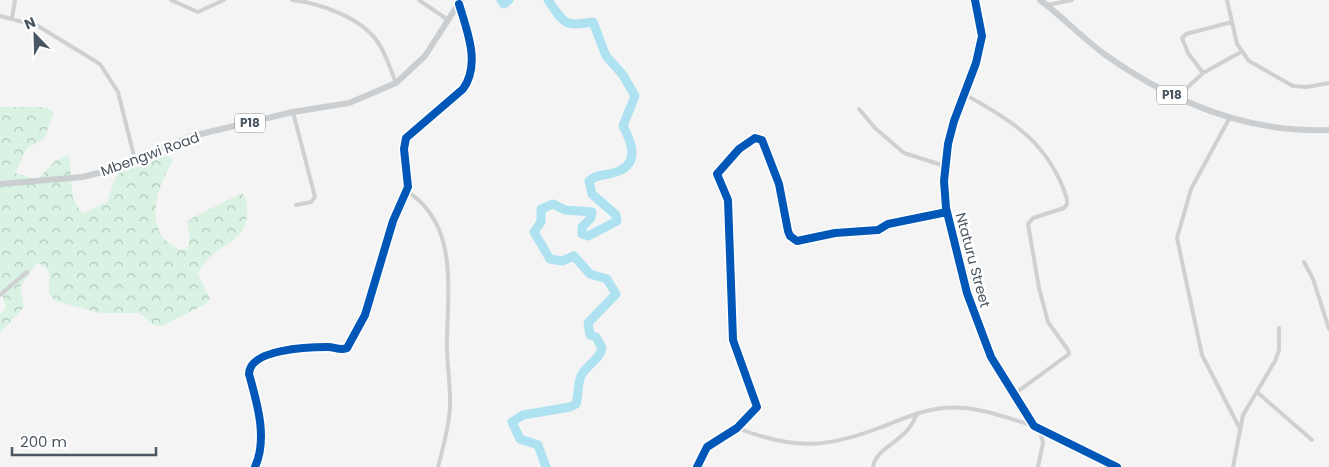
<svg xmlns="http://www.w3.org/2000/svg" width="1329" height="467" font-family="Poppins,sans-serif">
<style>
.forest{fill:url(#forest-crowns)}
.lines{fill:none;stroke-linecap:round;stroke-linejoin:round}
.river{stroke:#aee2f0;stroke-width:9}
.minor{stroke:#ced0d2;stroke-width:4}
.tertiary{stroke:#ced0d2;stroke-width:5}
.primary{stroke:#caced1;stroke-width:6}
.cycleway-casing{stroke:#fff;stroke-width:11}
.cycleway{stroke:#0057b8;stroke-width:8}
.labels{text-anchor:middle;stroke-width:5;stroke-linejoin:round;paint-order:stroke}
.shield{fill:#fff;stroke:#808990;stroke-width:1}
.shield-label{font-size:12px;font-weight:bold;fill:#4a5661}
.street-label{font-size:14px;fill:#4a5661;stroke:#fff}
</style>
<defs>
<pattern id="forest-crowns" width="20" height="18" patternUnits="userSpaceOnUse" patternTransform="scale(1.25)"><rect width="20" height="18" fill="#d9f2e3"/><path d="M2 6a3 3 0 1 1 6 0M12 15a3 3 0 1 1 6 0" fill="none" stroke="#b2c7bb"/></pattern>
</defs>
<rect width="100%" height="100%" fill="#f4f4f4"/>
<path class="forest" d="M0 107H44L54 112 44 139 27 148 15 173 37 180 55 161 69 155 73 198 82 214 107 202C111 192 113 180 119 172 131 152 155 146 173 160 161 181 146 215 163 237 166 242 173 245 178 249H187L190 239 187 222 194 217 242 193C251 203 248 227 238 236 223 249 206 255 198 274L210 299 204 305 162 326 154 325 139 313H100L55 301 49 294V271L39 263 36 264 20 287 24 307 0 333V315L6 308 0 288Z"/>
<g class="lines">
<path class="river" d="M501 0 504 4 509 0
M546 467 538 445 520 439 512 422 523 415 570 407 576 404C579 395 577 385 581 376 586 365 600 360 602 348L596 337 590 335 588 323 616 294 607 279 590 274 574 256 562 261 550 259 534 232 541 222V209L553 204 565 210 592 212 591 218 582 227V234L588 236 617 221 616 215 592 194 589 181C597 173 608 176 619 171 640 162 631 141 623 126L635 96 623 75 606 56 593 22C563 27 565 24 548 0"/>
<path class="minor" d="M171 0 198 12 224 0
M292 0C319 3 360 17 377 41 386 53 390 69 396 83
M419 0 448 20
M1227 0 1237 44 1249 61 1293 86 1307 87 1329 83
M1047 5 1072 0
M0 16 38 26 100 64 118 92 135 160
M12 18 15 0
M1203 73 1188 53 1182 38 1186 34 1232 22
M964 94C1012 120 1050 144 1067 199V204L1064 208 1033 218 1028 224 1039 288 1048 322 1068 350 1069 354 1013 395
M1177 97 1203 73 1241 52
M859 109 875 128 904 153 945 166
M293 112 315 197 311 202 296 205
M1229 119 1191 189 1177 238 1202 355 1239 427
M405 190C458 222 448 286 447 339 446 361 451 384 450 407 449 427 443 448 438 467
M1304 262 1313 279 1329 329
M0 295 27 272
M1257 392 1312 440
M737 428C792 449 824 449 879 428 900 420 921 410 944 408 975 405 1005 417 1034 426
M255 467C268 438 257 403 249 374 249 349 309 347 328 347 335 347 340 351 347 348L365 315 393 221 408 187 404 149 406 138 463 89C481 64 467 31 459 4
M697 467 707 447 737 428 757 407 733 340 728 200 717 174 739 149 755 138 762 140 779 184 788 231 790 236 797 241 835 233 878 230 888 224 947 212
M873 467C876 446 908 442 917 413
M1038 467 1043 443 1040 430
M1233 467 1243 415 1275 361 1279 350V328"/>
<path class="tertiary" d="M975 0 982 36 976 63 954 121 948 144 944 181 946 208 967 293 991 357 1034 426 1117 467"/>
<path class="primary" d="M1040 0C1063 17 1083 39 1107 56 1172 102 1248 133 1329 130
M0 184 82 177 107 171 192 136 293 112 349 103 396 83 425 56 461 0"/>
<defs>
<path id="cycleway" d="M975 0 982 36 976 63 954 121 948 144 944 181 946 208 967 293 991 357 1034 426 1117 467
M255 467C268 438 257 403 249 374 249 349 309 347 328 347 335 347 340 351 347 348L365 315 393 221 408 187 404 149 406 138 463 89C481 64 467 31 459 4
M697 467 707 447 737 428 757 407 733 340 728 200 717 174 739 149 755 138 762 140 779 184 788 231 790 236 797 241 835 233 878 230 888 224 947 212"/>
</defs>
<use href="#cycleway" class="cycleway-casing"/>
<use href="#cycleway" class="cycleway"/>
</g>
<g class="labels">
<g class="shield">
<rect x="1157" y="85.5" width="30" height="19" rx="4"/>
<rect x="235" y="113.5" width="30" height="19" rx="4"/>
</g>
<g class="shield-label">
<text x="1172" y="99">P18</text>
<text x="250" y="127">P18</text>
</g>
<g class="street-label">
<text transform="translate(150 154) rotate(-20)" y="5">Mbengwi Road</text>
<text transform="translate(973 260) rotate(75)" y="5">Ntaturu Street</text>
</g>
</g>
<g transform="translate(35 35) rotate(337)" stroke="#ffffff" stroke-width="4" paint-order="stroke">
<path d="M0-4L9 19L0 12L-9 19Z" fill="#4a5661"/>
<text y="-8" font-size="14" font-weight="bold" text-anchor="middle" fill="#4a5661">N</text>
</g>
<path d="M12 447v8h144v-8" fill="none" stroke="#4a5661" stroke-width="2.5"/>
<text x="20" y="447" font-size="15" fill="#4a5661" stroke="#ffffff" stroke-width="4" paint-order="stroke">200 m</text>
</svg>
